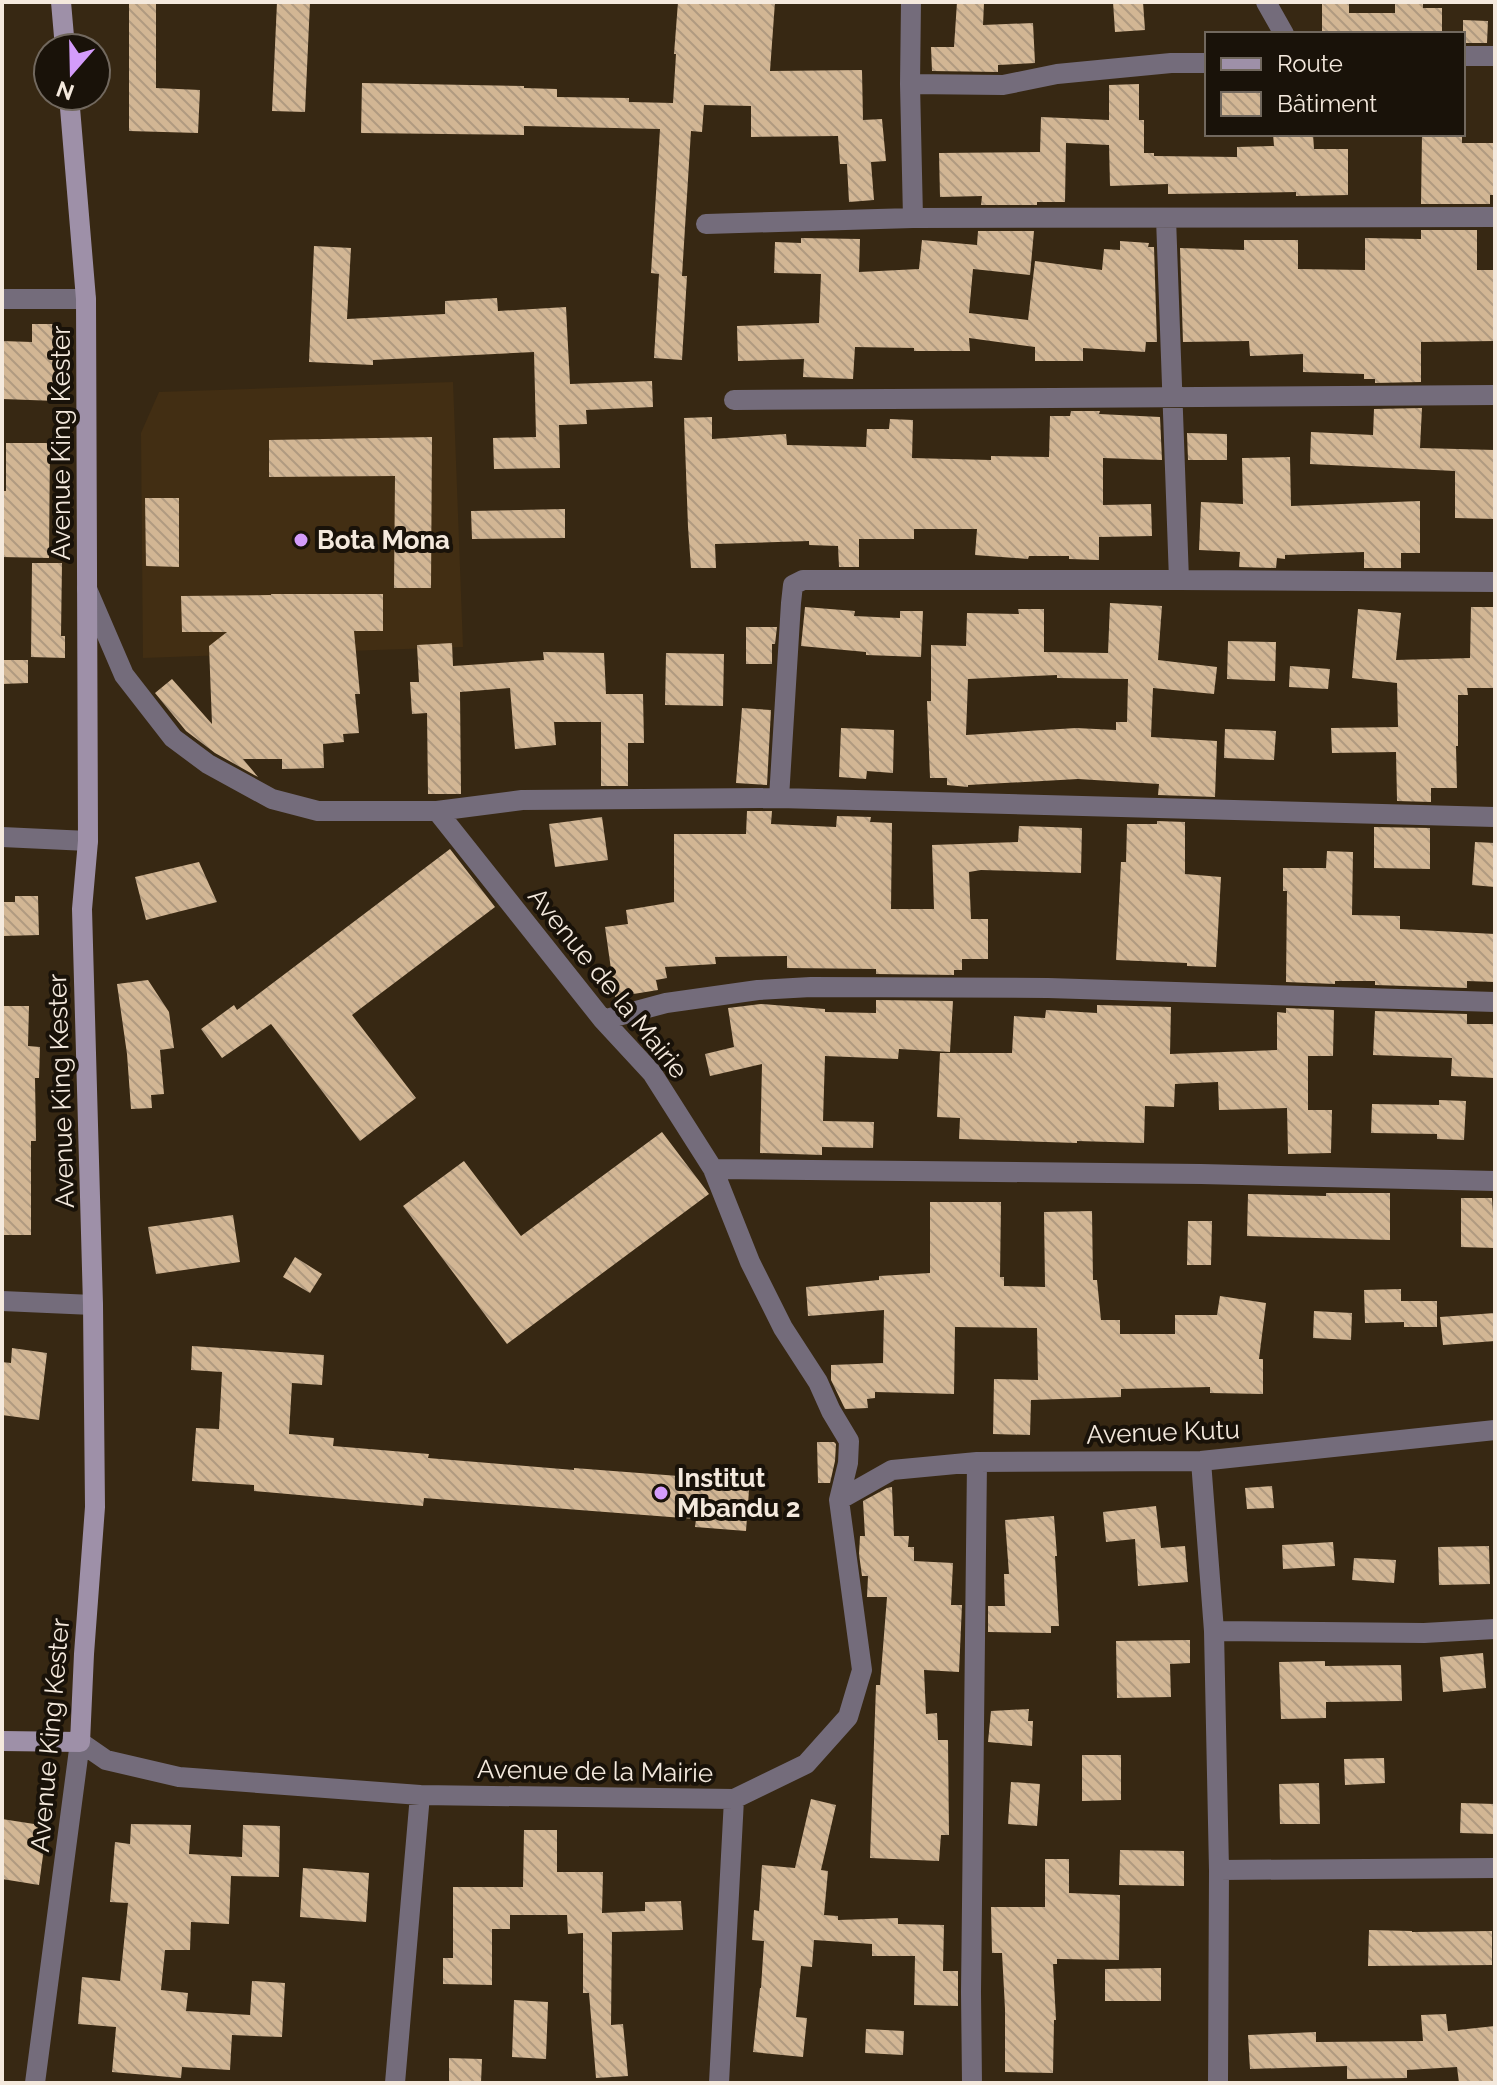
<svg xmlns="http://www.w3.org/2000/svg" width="1497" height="2085" font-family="Raleway,sans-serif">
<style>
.built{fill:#422e13}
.building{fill:url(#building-back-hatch);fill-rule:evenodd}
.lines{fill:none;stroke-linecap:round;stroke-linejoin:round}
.street{stroke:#746c7b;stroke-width:20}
.secondary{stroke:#9e90a8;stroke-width:20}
.poi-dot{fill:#d49cfb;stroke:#191209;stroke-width:3}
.labels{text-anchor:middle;stroke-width:8;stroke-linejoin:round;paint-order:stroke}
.street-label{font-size:26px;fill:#f4e9dd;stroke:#191209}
.poi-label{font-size:26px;font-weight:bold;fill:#f4e9dd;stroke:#191209;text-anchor:start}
</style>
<defs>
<pattern id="building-back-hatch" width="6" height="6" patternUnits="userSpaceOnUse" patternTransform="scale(2)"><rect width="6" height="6" fill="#d2b694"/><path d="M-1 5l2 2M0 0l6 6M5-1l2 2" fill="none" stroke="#b09a80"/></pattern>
</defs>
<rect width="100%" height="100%" fill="#372813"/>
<path class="built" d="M453 382 463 647 143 658 141 433 159 392Z"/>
<path class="building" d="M129 2H156V88L200 90 198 133 129 131Z
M277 2H310L305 112 272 111Z
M678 2H775L770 71 862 70 863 120 882 119 886 161 871 162 874 200 849 202 847 164H840L838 136 751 137V106L704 105 702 132 691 131 682 276H687L682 360 654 358 659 274 651 273 660 129 524 126V135L361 133 362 83 524 86V88L557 89V97L629 98V102L673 103 676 54H674Z
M957 2 984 3 983 25 1033 23 1035 63 998 65V72L932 71 931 47H954Z
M1113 2H1143L1145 30 1115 32Z
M1322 2H1349V13H1395V2H1423V8H1442V34H1322Z
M1463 20 1488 21 1487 43H1463Z
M1139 84V120H1144V153H1154V156L1237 157V147L1274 146 1273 134H1313L1314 149H1348V195L1296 196V192L1168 194V184L1110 186 1109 145 1066 143 1065 202H1037V205H981L982 196 940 197 939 153 1040 152 1041 117 1109 120V85Z
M1422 134H1462V143H1495V195H1490V204H1421Z
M1421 230H1477V270H1495V341L1421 342V382L1375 383V379H1364V374L1303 372V354L1250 356 1249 341 1183 342 1180 248 1244 250V240H1298V269L1365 270V238L1421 239Z
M978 231H1034L1030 275 973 269 969 313 1028 320 1035 261 1102 270 1104 249 1120 250V241L1149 243 1148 247H1154L1157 342H1146L1145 352 1083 348V361H1035V347L969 338 970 351H914V348L855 347 853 379 803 377 804 359 738 361 737 326 819 323 821 274 774 273 775 242 801 243V238L860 239 859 272 919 269 922 240 977 245Z
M314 246 351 248 347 319 445 314V301L497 298 498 311 566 307 570 384 652 381 653 407 586 410 587 424 559 425 560 468 494 469 493 438 536 437 534 352 373 360V365L309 362Z
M32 324H59L57 401 2 399V341L32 342Z
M1422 408 1420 448 1495 450V519L1455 518V471L1310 464 1311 432 1373 435 1374 409Z
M1071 411H1100L1099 414 1160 417 1162 460 1103 458V505L1151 504 1152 536 1099 537V560L1069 559V556H1029L1028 559 975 555 977 529H914V539H859V567H839L838 546 809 545V541L715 544 716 568H691L688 527 684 418 712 417V439L786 434 787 445 866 447 867 429H889L890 419 913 420 912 458 991 460V456L1049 457 1050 416H1070Z
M1187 433 1227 434V460H1188Z
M432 437 431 588H394L395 476 269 477V440Z
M6 443H50L49 558 2 557V491H6Z
M1290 457 1291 506 1420 501V553H1401V568H1364V552L1285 555V559L1277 558 1276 568 1239 567 1240 552 1199 550 1201 502 1243 504 1242 458Z
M145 498H179V567L146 566Z
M565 509V538L472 539 471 511Z
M32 563H62L61 636H65V658L31 657Z
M271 594H383V631H354L360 694H355L359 733 343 734 344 742 323 744 324 768 282 769V759H243L258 777 215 753 186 731 155 693 172 679 212 724 209 646 227 632H182L181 596 271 595Z
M1110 603 1162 606 1158 660 1217 667 1214 694 1153 688 1151 737 1217 741 1215 797 1158 795 1159 784 1078 779 968 785V787L947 785V778H930L927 701H931V645L966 646 967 613 1019 614 1018 609H1044V652L1108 653ZM1057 675V678L1128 679 1127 722H1116V730L1076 728 966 735 968 679Z
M805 607 855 611 854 616 900 618V611H923L921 657 866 655V652L801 646Z
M1471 607H1495V688H1467L1468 695H1458V746H1456L1457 788H1431V802L1397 801 1396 752 1332 753 1331 728 1398 727 1397 683 1352 678 1358 609 1401 613 1396 660 1470 658Z
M746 627H777L775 644H772V664H746Z
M1228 641 1276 642 1275 681 1227 679Z
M452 643 453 666 544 660 543 652 604 653 606 694H643L644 743H628V786H601V722H554L556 745 515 749 510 688 460 692 461 794H428L427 713 412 714 410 682H419L417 645Z
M666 653 724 654 723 706 665 705Z
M2 660H28V683L2 684Z
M1290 666 1330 669 1328 689 1289 687Z
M742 708 771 710 767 785 736 783Z
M841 728 894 730 893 773 867 771 866 779 839 777Z
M1225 729 1276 731 1274 760 1224 758Z
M747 811H772L771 824 836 827 837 816 871 817 870 822 892 823 891 909H934L932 845 1018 842 1019 826 1082 828 1081 873 981 870 969 872 971 919H988V959H962V970H954V975L876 974V969L787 968V956L715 957 716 964 665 967 667 978 656 980 658 990 615 997 605 927 628 924 626 910 674 902V834H746Z
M602 817 608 860 555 867 549 824Z
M1157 821 1185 822V874L1221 877 1216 967 1187 966V963L1116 960 1121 862H1126L1127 824H1157Z
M1374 827 1430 828V869L1374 868Z
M1475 842 1495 843V887L1472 885Z
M450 849 495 907 352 1015 416 1098 360 1141 271 1024 222 1058 201 1029 234 1005 237 1010Z
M1327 851 1353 852 1352 915 1400 916V929L1495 934V982L1467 981V988L1375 985V981H1335V984L1286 982 1287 891H1283V868H1326Z
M199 862 217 902 146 920 135 877Z
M15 896H38L39 935 3 936 2 902H15Z
M148 980 169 1012 174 1048 160 1050 164 1094 151 1095 152 1108 131 1109 127 1054 117 984Z
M876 1000 953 1001 950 1052 899 1049 898 1059 825 1056 823 1121 874 1122 873 1148 822 1147V1155L760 1153 762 1064 710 1076 705 1054 734 1047 728 1008 761 1004 825 1009V1012L876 1013Z
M1097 1005 1171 1007 1170 1054 1277 1050V1012L1286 1013V1008L1334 1010 1333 1056H1308V1110H1332L1331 1153 1288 1154 1287 1108 1219 1110 1218 1082 1175 1084 1174 1107 1145 1106 1144 1143 1077 1141V1143L959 1139 960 1118 937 1117 940 1053H1012L1014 1016 1045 1018 1046 1010 1097 1013Z
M2 1006H29L28 1046 40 1047 39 1078H35L36 1141H31V1235H2Z
M1375 1011 1467 1014V1024H1495V1078L1451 1076 1452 1058 1373 1055Z
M1439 1100 1466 1101 1464 1140 1437 1139V1134L1371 1133 1372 1104 1439 1105Z
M662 1132 709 1194 507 1344 403 1206 464 1161 521 1236Z
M1326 1193H1390V1240L1247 1236 1248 1194 1326 1196Z
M1461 1198H1492L1493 1213H1495V1248L1461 1247Z
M930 1202H1001L1000 1277H1004V1286L1045 1287 1044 1212 1092 1211 1093 1280H1097L1101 1320H1120V1334H1175V1315H1217L1220 1296 1266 1303 1259 1359H1263V1394L1210 1393V1387L1121 1389V1397L1031 1400 1030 1435 993 1434 994 1379 1038 1380 1037 1328 955 1327 954 1394 875 1392V1398L867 1399 868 1408 845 1409 831 1380V1365L883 1363 884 1310 808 1316 806 1287 879 1280V1276L930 1273Z
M233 1215 240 1262 156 1274 148 1227Z
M1188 1221H1212L1211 1265H1187Z
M295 1257 322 1274 310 1293 283 1277Z
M1401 1289V1301H1437V1327H1404V1322L1365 1323 1364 1290Z
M1314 1311 1352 1313 1351 1340 1313 1338Z
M1495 1313V1341L1443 1345 1440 1317Z
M192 1346 324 1355 322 1385 292 1383 289 1434 334 1438 333 1446 429 1454 428 1458 574 1470V1468L705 1478V1473L750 1477 746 1531 695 1527 696 1519 424 1498 423 1506 254 1491V1485L192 1481 196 1428 219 1429 222 1372 191 1370Z
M12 1348 47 1353 39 1420 2 1415V1362L11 1363Z
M817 1442H834L836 1444 835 1461 830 1483H818Z
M1272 1486 1274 1508 1247 1509 1245 1488Z
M892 1487 894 1536H909L908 1547H914V1561L953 1563 951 1605H962L959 1672 924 1670 926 1714 937 1713 938 1740H948L949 1835H941L939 1861 870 1858 876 1685H880L887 1597H867L868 1576H862L859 1554 860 1536H865L863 1501 887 1488Z
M1156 1506 1161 1548 1185 1546 1188 1582 1138 1586 1135 1539 1106 1542 1103 1512Z
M1054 1516 1057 1556H1055L1059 1626H1051V1633L988 1632V1606H1005L1004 1574H1009L1005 1520Z
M1333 1542 1335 1566 1283 1569 1282 1545Z
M1489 1546 1490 1584 1439 1585 1438 1547Z
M1354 1558 1396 1560 1394 1583 1352 1580Z
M1190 1640V1663L1170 1664 1171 1697 1117 1698 1116 1641Z
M1483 1653 1486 1688 1443 1692 1440 1657Z
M1325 1661V1666L1401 1665 1402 1701 1326 1702V1718L1281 1719 1279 1662Z
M1029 1709 1028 1721H1033L1032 1746 988 1742 991 1711Z
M1082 1755H1121V1800L1082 1801Z
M1384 1758 1385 1783 1345 1785 1344 1759Z
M1011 1782 1040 1784 1037 1826 1008 1824Z
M1319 1783 1320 1824H1280L1279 1784Z
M811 1799 836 1805 821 1870 828 1871 824 1915 838 1916V1920L898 1918V1924L944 1925 943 1971H958V2006L914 2005 915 1956H872V1944L814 1940 812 1967 801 1966 796 2017 807 2018 803 2057 753 2052 760 1988H761L764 1941 752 1940 754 1910 759 1911 762 1865 795 1868Z
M1461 1803 1495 1804V1834L1460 1833Z
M2 1819 47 1826 39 1885 2 1879Z
M131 1824 191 1825 189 1854 242 1857 243 1825 280 1826 279 1877 231 1876 229 1924 191 1922 190 1950H165L161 1990 188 1993 186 2011 250 2015 252 1981 285 1983 282 2037 232 2035 230 2070 182 2067 181 2078 112 2072 116 2027 78 2024 82 1977 120 1981 128 1903 110 1902 115 1842 130 1844Z
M524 1830H557V1872H603L602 1913 645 1911V1902L681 1901 683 1930 612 1932 611 2025 623 2024 628 2076 596 2078 589 1993H583V1933L568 1934 567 1915H510V1929H492V1985L443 1984V1958H453V1887H523Z
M1120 1850 1184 1851V1886L1119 1885Z
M1045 1859H1069V1893L1120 1895 1119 1960 1057 1959V1964H1053L1056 2020H1054L1053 2073 1005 2072V2009L1002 1953H992L991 1907H1045Z
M303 1868 369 1873 366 1922 300 1917Z
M1369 1930 1412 1931V1932L1492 1931V1965L1368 1966Z
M1161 1968V2001H1105V1969Z
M514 2000 548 2002 546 2059 512 2057Z
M1446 2014 1448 2031 1495 2026V2082L1459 2083 1457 2067 1407 2070V2078L1347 2079V2066L1250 2069 1248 2035 1316 2032V2042L1423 2041 1421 2015Z
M866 2029 904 2031 903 2055 865 2053Z
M449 2058 482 2059 481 2083H449Z"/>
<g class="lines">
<path class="street" d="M911 2 910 84 913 218
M1266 2 1284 34
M1463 56H1495
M910 84 1003 85 1057 74 1171 63H1207
M1166 218 1179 580
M706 224 913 218 1495 217
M2 299H86
M734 400 1495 395
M87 589 124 675 173 738 208 764 272 799 318 811H437L522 800 779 798 1495 817
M779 798 791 603 793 585 803 580H1179L1495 582
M2 837 88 841
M603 1020 666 1003 758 990 811 987 1048 988 1495 1002
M713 1169 1201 1174 1495 1181
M2 1301 93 1305
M1201 1461 1214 1631 1219 1870 1218 2083
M839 1500 892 1470 977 1462 1201 1461 1495 1430
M1214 1631 1424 1633 1495 1629
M1219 1870 1495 1868
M35 2083 80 1742 106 1760 179 1777 420 1795 734 1799 806 1764 848 1717 862 1670 839 1500 848 1463 849 1441 831 1411 818 1382 783 1328 750 1262 713 1169 652 1073 603 1020 437 811
M395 2083 420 1795
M719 2083 734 1799
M972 2083 971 1992 977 1462"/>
<path class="secondary" d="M61 2 65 48
M2 1741 80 1742 84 1654 95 1507 93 1305 82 909 88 841 86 299 69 96"/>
</g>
<g class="poi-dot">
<circle cx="301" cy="540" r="8"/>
<circle cx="661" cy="1493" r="8"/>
</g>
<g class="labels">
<g class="street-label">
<text transform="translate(61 443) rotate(-90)" y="9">Avenue King Kester</text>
<text transform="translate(608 983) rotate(51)" y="9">Avenue de la Mairie</text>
<text transform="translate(61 1091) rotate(-92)" y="9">Avenue King Kester</text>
<text transform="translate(1163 1432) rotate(-2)" y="9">Avenue Kutu</text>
<text transform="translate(50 1735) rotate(-85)" y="9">Avenue King Kester</text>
<text transform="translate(595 1771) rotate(1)" y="9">Avenue de la Mairie</text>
</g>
<g class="poi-label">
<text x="317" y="549">Bota Mona</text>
<text x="677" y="1487">Institut<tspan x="677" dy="30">Mbandu 2</tspan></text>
</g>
</g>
<rect width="1497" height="2085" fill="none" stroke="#f4e9dd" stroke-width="8"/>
<rect x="1205" y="32" width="260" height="104" fill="#191209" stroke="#71685e" stroke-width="2"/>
<rect x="1221" y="58" width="40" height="12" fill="#9e90a8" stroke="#71685e" stroke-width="2"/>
<text x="1277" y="72" font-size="24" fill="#f4e9dd">Route</text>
<rect x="1221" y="92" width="40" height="24" fill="url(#building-back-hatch)" stroke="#71685e" stroke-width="2"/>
<text x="1277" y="112" font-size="24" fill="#f4e9dd">Bâtiment</text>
<g transform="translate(72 72) rotate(200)"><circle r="38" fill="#191209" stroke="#71685e" stroke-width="2"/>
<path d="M0-6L14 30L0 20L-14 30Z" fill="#d49cfb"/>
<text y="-12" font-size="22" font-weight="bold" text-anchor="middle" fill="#f4e9dd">N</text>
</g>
</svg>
